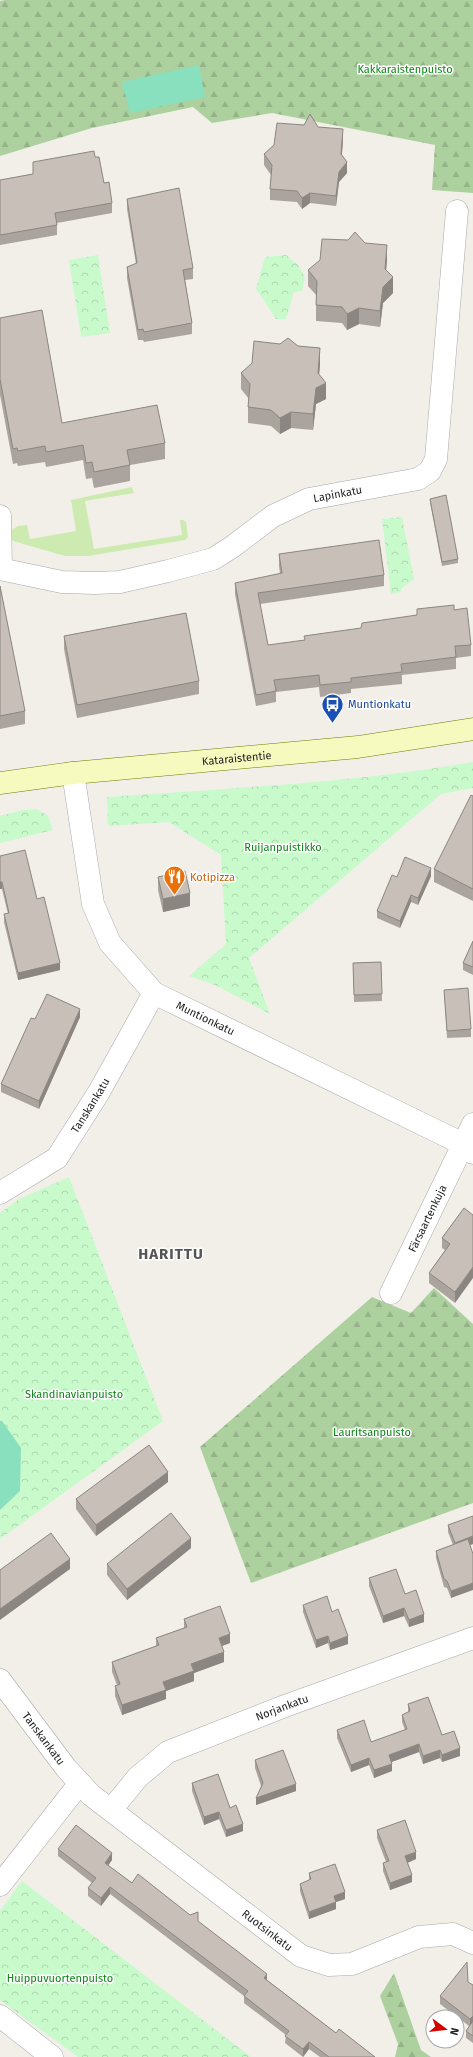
<svg xmlns="http://www.w3.org/2000/svg" width="473" height="2057" font-family="'Fira Sans',sans-serif">
<style>
.grass{fill:#cdebb0}
.forest{fill:url(#forest-firs)}
.park{fill:url(#park-crowns)}
.pitch{fill:#88e0be}
.lines{fill:none;stroke-linecap:round;stroke-linejoin:round}
.street-casing{stroke:#a9a9a9;stroke-width:23}
.secondary-casing{stroke:#707d05;stroke-width:23}
.street{stroke:#fff;stroke-width:22}
.secondary{stroke:#f7fabf;stroke-width:22}
.wall{fill:#aba49e}
.shaded-wall{fill:#8b8681}
.building{fill:#c7bfb8;stroke:#8b8681}
.labels{text-anchor:middle;stroke-width:3;stroke-linejoin:round;paint-order:stroke}
.park-label{font-size:11px;fill:#0c8416;stroke:#fff}
.street-label{font-size:11px;fill:#222;stroke:#fff}
.transit-label{font-size:11px;fill:#164399;stroke:#fff;text-anchor:start}
.food-label{font-size:11px;fill:#c56008;stroke:#fff;text-anchor:start}
.district-label{font-size:15px;font-weight:bold;letter-spacing:1px;fill:#555;stroke:#fff}
</style>
<defs>
<pattern id="forest-firs" width="22" height="20" patternUnits="userSpaceOnUse"><rect width="22" height="20" fill="#add19e"/><path d="M5 1l3.5 6h-7zM16 11l3.5 6h-7z" fill="#95b388"/></pattern>
<pattern id="park-crowns" width="20" height="18" patternUnits="userSpaceOnUse"><rect width="20" height="18" fill="#c8facc"/><path d="M2 6a3 3 0 1 1 6 0M12 15a3 3 0 1 1 6 0" fill="none" stroke="#acd6af"/></pattern>
</defs>
<rect width="100%" height="100%" fill="#f2efe9"/>
<path class="grass" d="M132 487 134 493 85 501 94 549 182 535 180 520H183L186 522 188 537 185 540 88 556H65L13 541 10 536 13 529 18 526 27 525 30 539 76 531 71 500Z"/>
<path class="forest" d="M5 0H473V193L432 190 435 145 272 113 212 123 193 107 92 128 0 156V1Z
M434 1288 473 1324V1503L251 1583 200 1447 372 1297 411 1313Z
M394 1973 421 2050 431 2057H395L398 2044 380 1996Z"/>
<path class="park" d="M98 255 110 333 81 337 69 260Z
M286 255 298 265 305 277 302 291 294 292 286 319H276L256 289 265 257Z
M402 517 414 579 402 588 401 592 391 594 382 519Z
M473 762V788L441 794 249 958 270 1014 215 985 189 976 226 944 221 855 169 822 108 826 107 797C230 788 352 783 473 762Z
M37 809 48 816 53 830 0 843V816L23 810Z
M69 1177 163 1421 0 1539V1213L19 1199Z
M22 1881 251 2057H78L0 2000V1911Z"/>
<path class="pitch" d="M199 65 205 97 130 113 122 82Z
M0 1421H2L21 1448 20 1491 0 1510Z"/>
<g class="lines">
<defs>
<g id="street">
<path d="M0 516 1 569"/>
<path id="s1" d="M0 569 62 582 94 583 120 582 168 571 213 559 232 547 273 516 309 499 418 479 430 471 436 459 457 211"/>
<path id="s2" d="M73 773 93 904 110 943 154 993 463 1144 473 1153"/>
<path id="s3" d="M0 1193 57 1158 99 1092 154 993"/>
<path id="s4" d="M391 1293 473 1124"/>
<path id="s5" d="M0 1680 66 1768 91 1795 301 1956 329 1965 352 1964 419 1937 453 1934 473 1943"/>
<path id="s6" d="M111 1810 138 1777 168 1752 285 1706 473 1638"/>
<path d="M0 1885 80 1783"/>
<path d="M0 2016 52 2057"/>
</g>
<g id="secondary">
<path id="s7" d="M0 783 73 773 358 747 473 729"/>
</g>
</defs>
<use href="#street" class="street-casing"/>
<use href="#secondary" class="secondary-casing"/>
<use href="#street" class="street"/>
<use href="#secondary" class="secondary"/>
</g>
<path class="wall" d="M318 127 343 139 342 155 347 173 339 182 336 206 310 203 302 209 297 202 270 200V189L271 175 264 165V154Z
M95 157 104 183 112 203V213L57 223V235L0 245V180L33 174Z
M127 199 193 268V279L185 280 192 323V334L144 342 143 340H138L127 278V267L136 264 127 209Z
M365 243 387 260 386 270 393 293 383 303 380 327 359 324 347 330 342 323 316 321V295L308 286V270Z
M0 318 62 423 165 443V459L130 465V481L94 488 92 478 86 479 83 460 46 467 45 462 18 466 17 463 13 464 0 395Z
M320 364 319 375 326 399 316 404 313 430 291 428 280 434 271 426 248 423V407L249 399 241 389V373Z
M430 499 458 559V563L442 566 430 502Z
M279 554 384 575V586L260 604 268 645 304 641 361 628 417 615V609L454 610 471 645V656L456 658V669L402 675V684L351 689V693L320 697 319 687 276 692V702L256 706 235 594V583L280 574 279 566Z
M0 586 25 711V724L0 729Z
M64 636 199 681V694L77 718 64 649Z
M473 796V901L434 882V869Z
M0 856 37 899 60 970 18 980 4 922V914H8L2 889Z
M431 876 418 905 411 902 400 928 377 918V911L397 877Z
M158 877 190 906 163 912 158 890Z
M473 941V975L463 970V963Z
M381 962 382 1001 354 1002 353 963Z
M444 990 471 1029V1037L447 1038Z
M80 1017 39 1109 1 1092V1084L35 1019Z
M464 1208 455 1303 429 1283V1273L445 1250 442 1248V1238Z
M168 1482 96 1536 76 1509V1499Z
M448 1525 473 1544 470 1545 451 1598 447 1588 444 1587 436 1558V1551L453 1545 448 1532Z
M191 1548 127 1600 107 1575V1564Z
M369 1578 405 1594 424 1622 409 1627 404 1616 383 1623 369 1586Z
M303 1605 332 1612 348 1644 330 1650 328 1643 316 1648 303 1612Z
M184 1619 230 1643 222 1646 224 1662 194 1673V1681L166 1691V1699L122 1715 115 1696V1686L117 1685 112 1672V1662L156 1646V1638L184 1628Z
M408 1704 442 1735 460 1756 442 1762 440 1758 423 1764 419 1752 391 1762 392 1771 374 1778 369 1765 351 1772 337 1738V1730L371 1742 405 1730 402 1722V1715L408 1712Z
M255 1760 296 1791 256 1805 261 1786 255 1768Z
M192 1783 230 1808 243 1831 226 1837 219 1819 204 1825 192 1791Z
M377 1830 416 1859 407 1863 412 1882 390 1890 383 1871V1863L386 1862 377 1838Z
M58 1849 112 1860 108 1865 132 1883 198 1921 267 1980 336 2033 375 2057H320L309 2049 303 2057 285 2043 286 2035 244 2003V1996L110 1894 101 1906 88 1896V1888L92 1883 58 1856Z
M309 1873 345 1899 336 1902V1909L309 1919 300 1891V1884L309 1880Z
M473 1985V2043L466 2038V2031L469 2026 440 2004V1996Z"/>
<path class="shaded-wall" d="M343 129V139L341 164V154Z
M347 162V173L339 182 336 206V196L339 172Z
M310 193V203L302 209V198Z
M387 245V260L385 285V269Z
M393 277V293L383 303 380 327V311L383 287Z
M359 308V324L347 330V314Z
M320 348V364L318 387 326 383V399L316 404 313 430V414Z
M291 412V428L280 434V418Z
M431 868V876L418 905V898Z
M0 882H2V889H0Z
M190 893V906L163 912V899Z
M411 895V902L400 928V921Z
M60 963V970L18 980V973Z
M80 1009V1017L39 1109V1101Z
M473 1267V1278L455 1303V1292Z
M168 1472V1482L96 1536V1525Z
M473 1536V1544L455 1550V1543Z
M191 1538V1548L127 1600V1589Z
M70 1559V1569L0 1620V1609Z
M473 1583V1590L451 1598V1591Z
M404 1608V1616L383 1623V1616Z
M424 1614V1622L409 1627V1620Z
M230 1634V1643L219 1647V1638Z
M328 1636V1643L316 1648V1640Z
M348 1636V1644L330 1650V1643Z
M224 1652V1662L194 1673V1681L166 1691V1699L122 1715V1705L163 1682 191 1664Z
M419 1744V1752L389 1763V1755Z
M460 1748V1756L442 1762V1755Z
M440 1750V1758L423 1764V1756Z
M369 1758V1765L351 1772V1765Z
M392 1764V1771L374 1778V1770Z
M296 1784V1791L256 1805V1798Z
M219 1812V1819L204 1825V1817Z
M243 1824V1831L226 1837V1830Z
M416 1852V1859L405 1864V1856Z
M112 1853V1860L105 1870V1863Z
M412 1875V1882L390 1890V1883Z
M110 1887V1894L101 1906V1898Z
M345 1892V1899L336 1902V1909L309 1919V1912L334 1896Z
M267 1974V1981L264 1978Z
M473 2016V2024L470 2027V2019Z
M309 2042V2049L303 2057V2049Z"/>
<path class="building" d="M310 114 318 127 343 129 341 154 347 162 339 172 336 196 310 193 302 198 297 191 270 189 272 165 264 154 274 145 277 123 304 125Z
M94 151 95 157H99L104 183 109 182 112 203 55 213 57 225 0 235V180L33 174V162Z
M179 188 193 268 183 270 192 323 144 332 143 329 138 330 127 267 137 263 127 199Z
M355 232 365 243 387 245 385 269 393 277 383 287 380 311 359 308 347 314 342 307 316 305 317 281 308 270 320 260 322 239 348 240Z
M42 310 62 423 157 405 165 443 127 450 130 465 94 472 92 462 86 463 83 445 46 452 45 446 18 451 17 448 13 449 0 379V318Z
M288 338 298 346 320 348 318 373 326 383 316 388 313 414 291 412 280 418 271 410 248 407 250 384 241 373 252 363 254 341 280 344Z
M446 495 458 559 442 562 430 499Z
M379 540 384 575 258 593 268 645 305 640 304 636 361 628 362 623 417 615V609L454 605V610L467 608 471 645 455 646 456 657 401 664 402 672 351 678V682L320 685 319 675 274 680 276 691 256 695 235 583 282 573 279 554Z
M0 586 25 711 0 716Z
M186 613 199 681 77 705 64 636Z
M471 795 473 796V889L434 869Z
M25 850 37 899 44 897 60 963 18 973 4 914 9 913 2 882H0V856Z
M405 857 431 868 418 898 411 895 400 921 377 911 392 875 397 877Z
M185 871 190 893 163 899 158 877Z
M473 941V967L463 963Z
M381 962 382 994 354 995 353 963Z
M468 988 471 1029 447 1031 444 990Z
M47 994 80 1009 39 1101 1 1084 31 1018 35 1019Z
M464 1208 473 1215V1267L455 1292 429 1273 450 1244 442 1238Z
M149 1445 168 1472 96 1525 76 1499Z
M171 1513 191 1538 127 1589 107 1564Z
M473 1516V1536L455 1543 448 1525Z
M51 1533 70 1559 0 1609V1570Z
M468 1539 473 1554V1583L451 1591 447 1581 444 1579 436 1551Z
M396 1569 405 1594 416 1590 424 1614 409 1620 404 1608 383 1616 369 1578Z
M327 1596 332 1612 338 1609 348 1636 330 1643 328 1636 316 1640 303 1605Z
M220 1606 230 1634 219 1638 224 1652 191 1664 194 1671 163 1682 166 1690 122 1705 115 1686 120 1684 112 1662 159 1645 156 1638 187 1627 184 1619Z
M428 1697 442 1735 454 1731 460 1748 442 1755 440 1750 423 1756 419 1744 389 1755 392 1764 374 1770 369 1758 351 1765 337 1730 364 1720 371 1742 407 1729 402 1715 410 1711 408 1704Z
M283 1750 296 1784 256 1798 263 1783 255 1760Z
M218 1774 230 1808 236 1805 243 1824 226 1830 219 1812 204 1817 192 1783Z
M405 1820 416 1852 405 1856 412 1875 390 1883 383 1863 389 1861 377 1830Z
M76 1825 112 1853 105 1863 132 1883 138 1874 190 1915 198 1912V1921L267 1974 264 1978 336 2033 339 2029 375 2057H329L309 2042 303 2049 285 2036 289 2031 244 1996 248 1991 110 1887 101 1898 88 1888 96 1878 58 1849Z
M335 1864 345 1892 334 1896 336 1902 309 1912 300 1884 311 1879 309 1873Z
M467 1962 468 1982 473 1985V2016L470 2019 440 1996Z
M473 2021V2036L466 2031Z"/>
<defs>
<symbol id="bus-pin" viewBox="-11 -11 22 30"><path d="M0 17L-7.5 6A9.5 9.5 0 1 1 7.5 6Z" fill="#1a4fb4" stroke="#fff"/><path d="M-5-6H5V4H4V6H2V4H-2V6H-4V4H-5ZM-3.5-4V0h7V-4ZM-3.5 1.2v1.5H-2V1.2ZM2 1.2v1.5H3.5V1.2Z" fill="#fff"/></symbol>
<symbol id="restaurant-pin" viewBox="-11 -11 22 30"><path d="M0 17L-7.5 6A9.5 9.5 0 1 1 7.5 6Z" fill="#e8710a" stroke="#fff"/><path d="M-5-6h1v4h1v-4h1v4h1v-4h1v5L-1.5 .5V6h-2V.5L-5-1ZM5-6V6H3V1.5H1.5Q1.5-4 5-6Z" fill="#fff"/></symbol>
</defs>
<g fill-rule="evenodd">
<use href="#bus-pin" x="320" y="692" width="25" height="34"/>
<use href="#restaurant-pin" x="162" y="864" width="25" height="34"/>
</g>
<g class="labels">
<g class="park-label">
<text x="405" y="73">Kakkaraistenpuisto</text>
<text x="283" y="851">Ruijanpuistikko</text>
<text x="74" y="1398">Skandinavianpuisto</text>
<text x="372" y="1436">Lauritsanpuisto</text>
<text x="60" y="1982">Huippuvuortenpuisto</text>
</g>
<g class="street-label">
<text dy="4" stroke="none"><textPath href="#s1" startOffset="360">Lapinkatu</textPath></text>
<text dy="4" stroke="none"><textPath href="#s7" startOffset="238">Kataraistentie</textPath></text>
<text dy="4" stroke="none"><textPath href="#s2" startOffset="299">Muntionkatu</textPath></text>
<text dy="4" stroke="none"><textPath href="#s3" startOffset="129">Tanskankatu</textPath></text>
<text dy="4" stroke="none"><textPath href="#s4" startOffset="83">Färsaartenkuja</textPath></text>
<text dy="4" stroke="none"><textPath href="#s6" startOffset="204">Norjankatu</textPath></text>
<text dy="4" stroke="none"><textPath href="#s5" startOffset="73">Tanskankatu</textPath></text>
<text dy="4" stroke="none"><textPath href="#s5" startOffset="369">Ruotsinkatu</textPath></text>
</g>
<g class="transit-label">
<text x="348" y="708">Muntionkatu</text>
</g>
<g class="food-label">
<text x="190" y="881">Kotipizza</text>
</g>
<g class="district-label">
<text x="171" y="1259">HARITTU</text>
</g>
</g>
<g transform="translate(445 2029) rotate(105)"><circle r="19" fill="#ffffff" stroke="#a7a7a7"/>
<path d="M0-3L7 15L0 10L-7 15Z" fill="#d40000"/>
<text y="-6" font-size="11" font-weight="bold" text-anchor="middle" fill="#222222">N</text>
</g>
</svg>
